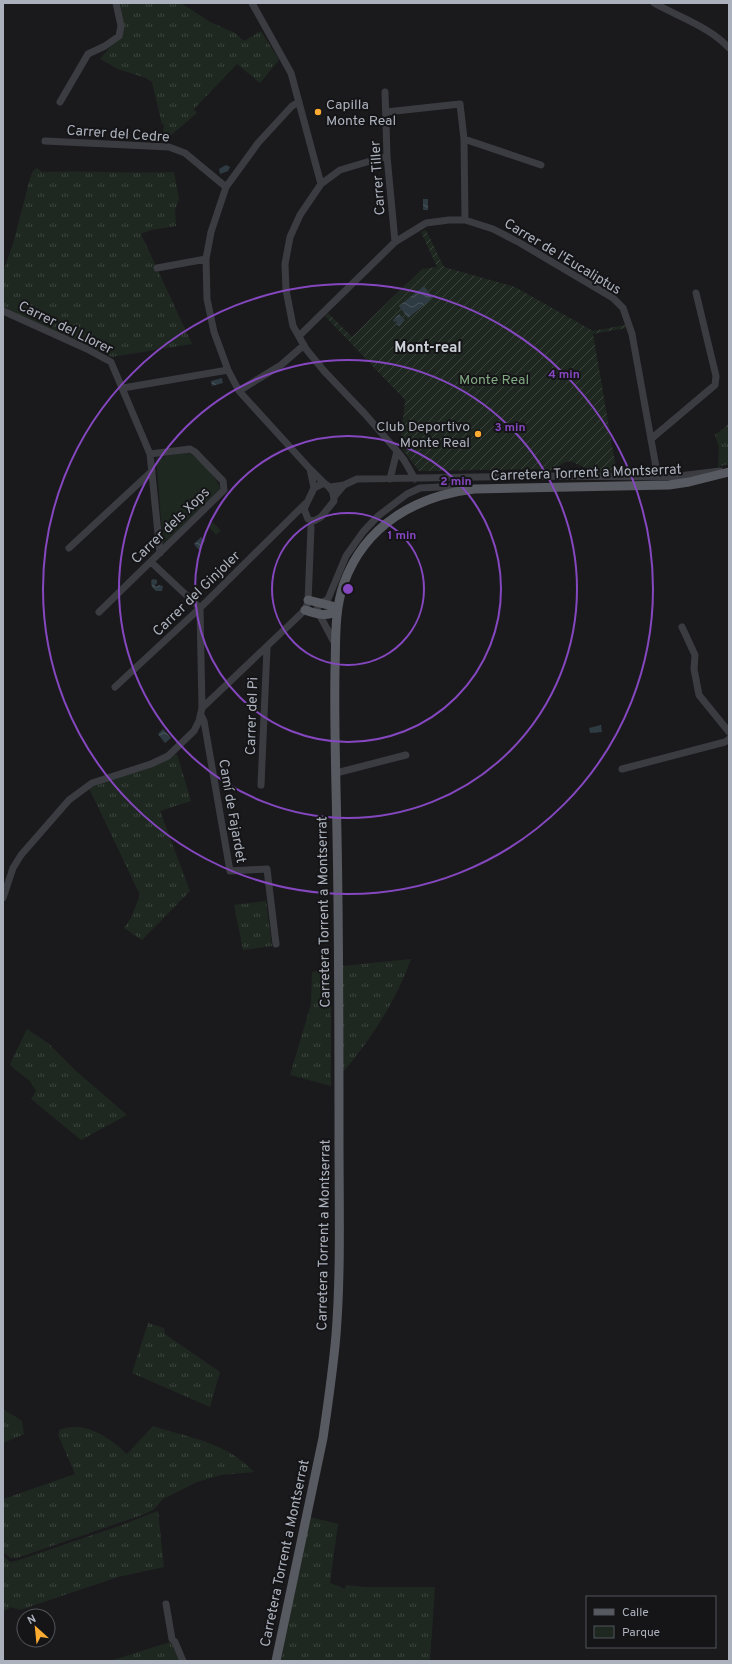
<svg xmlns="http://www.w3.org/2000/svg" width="732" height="1664" font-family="Overpass,sans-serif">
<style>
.grass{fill:url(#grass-tufts)}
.park{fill:#1f2820}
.garden{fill:url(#garden-furrows)}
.water{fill:url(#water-waves)}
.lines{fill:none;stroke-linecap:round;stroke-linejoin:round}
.minor{stroke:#3b3c42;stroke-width:7}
.major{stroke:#575a61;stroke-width:9}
.ring{fill:none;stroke:#8547bf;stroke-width:2}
.poi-dot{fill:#feac31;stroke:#151518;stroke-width:1.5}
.labels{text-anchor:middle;stroke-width:4;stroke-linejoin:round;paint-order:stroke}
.poi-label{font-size:14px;fill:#acb2bd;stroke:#151518;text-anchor:start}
.street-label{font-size:14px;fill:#acb2bd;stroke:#151518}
.park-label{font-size:14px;fill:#82a982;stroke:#151518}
.neighbourhood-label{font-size:15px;font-weight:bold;fill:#cdd1d9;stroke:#151518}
.centre{fill:#8547bf;stroke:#151518;stroke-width:2}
.ring-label{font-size:12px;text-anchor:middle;font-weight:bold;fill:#8547bf;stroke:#151518;stroke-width:4;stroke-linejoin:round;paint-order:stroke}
</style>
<defs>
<pattern id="grass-tufts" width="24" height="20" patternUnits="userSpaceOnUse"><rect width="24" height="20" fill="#1f2820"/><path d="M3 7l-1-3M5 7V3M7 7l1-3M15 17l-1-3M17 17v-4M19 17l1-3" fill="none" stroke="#3d453e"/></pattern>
<pattern id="garden-furrows" width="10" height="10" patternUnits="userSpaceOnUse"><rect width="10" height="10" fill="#1f2820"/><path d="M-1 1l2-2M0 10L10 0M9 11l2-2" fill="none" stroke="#3d453e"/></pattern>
<pattern id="water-waves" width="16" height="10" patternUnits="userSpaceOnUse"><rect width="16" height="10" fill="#2f3b42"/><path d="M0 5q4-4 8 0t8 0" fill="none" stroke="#4a555b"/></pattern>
</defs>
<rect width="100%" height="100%" fill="#1a1a1d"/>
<path class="grass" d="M118 3H181L210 22 235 33 244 41 261 31 279 60 260 83 237 64 194 109 197 113 170 136 163 134 164 124H162L152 82 146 78 118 69 100 59 122 33Z
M37 168 42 172C86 170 130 174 174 172L179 199 175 210 176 226 151 230 141 234 192 344 112 357 3 308V272L13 244 30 178 33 171Z
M729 424V464L718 467 719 448 715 435Z
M177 754 191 801 160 811 190 891 142 940 124 928 131 918 140 895 89 788Z
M266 901 272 946 243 950 234 905Z
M411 959C396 1001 372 1038 343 1072L342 966Z
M331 968V1086L290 1075 311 1004 312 972Z
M27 1029 48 1043 76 1071 127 1115 81 1140 31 1099 36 1091 30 1081 13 1068 10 1064Z
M148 1323 164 1328 165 1334 220 1372 210 1407 132 1373Z
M3 1409 22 1421 24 1434 3 1443Z
M153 1426C190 1438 226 1442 254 1472L221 1475 197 1482 163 1499 153 1510 142 1515 17 1558H11L3 1552V1499L75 1474 58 1435 59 1433V1430C84 1420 109 1437 127 1454Z
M158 1511 164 1567 118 1577 20 1610 11 1607 3 1612V1556L10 1562 16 1561 116 1527Z
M310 1517 338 1524 330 1583 345 1589 346 1585 364 1587H435L430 1661H281Z
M170 1642 173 1644 182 1661H110Z"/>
<path class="park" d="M186 452C195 454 220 480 220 489L163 544 156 458Z
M213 522 221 531 216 535 208 526Z"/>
<path class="garden" d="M426 230 444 267 515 287 593 331 625 325 626 328 593 334 617 474 612 479 570 461 563 463 552 471 535 469 419 471 400 446 405 400 325 316 328 313 352 337 422 269 437 267 421 232Z"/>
<path class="water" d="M226 165 230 167 228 171 220 174 219 169Z
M423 199H428V210H423Z
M424 286 433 298 408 318 399 306Z
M399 314 405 320 399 326 395 324 397 323 396 321 394 322 393 320Z
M222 378 223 383 212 386 211 381Z
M201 537 205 541 201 544 202 548 199 550 194 544Z
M153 579 157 580V583L155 585 156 587 159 585 163 586 162 591H156L152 587 151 581Z
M601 725 602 732 590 733 589 728Z
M163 729 171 738 165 743 158 734Z"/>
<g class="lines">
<path class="minor" d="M252 3 291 73 321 184
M654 3C679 17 710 27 729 48
M385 92 387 156 395 242
M60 102 88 54 105 46 119 36 121 26 116 3
M299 102 292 106 258 143 226 187 211 232 206 259 207 299 214 332 228 370 239 391 310 469
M386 112 460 104 464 139 465 220
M464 139 541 165
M45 141 169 147 185 153 226 187
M387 156 340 170 321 184 300 215 290 237 285 264 286 290 293 326 306 349 324 371 365 414 397 451
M157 268 206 259
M3 311 87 349 111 362 150 454 160 553
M299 336 395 242 426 223 449 220H465L493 229 520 243 613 298 623 308 632 334 656 467
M123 388 228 370
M239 391 281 365 304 345
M651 439 715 385 716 376 696 293
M390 479 397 451 404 460 415 479
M324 483C332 488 334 493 334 501L321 517 314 521 308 519 304 509 314 488Z
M344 485 357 479 540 476 671 477 720 471
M331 487 344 485 334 497
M314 488 310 469 324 483
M69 548 152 471
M151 562 200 608 202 708
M99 612 224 490 223 481 195 452 190 449 150 454
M682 627 695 655 694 669 699 695 729 732
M335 644 317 610 318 605 328 599 346 556 363 532 378 516 407 494 420 488 461 486 472 488
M115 687 200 608 305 504
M201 715 204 721 230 871 267 869 276 944
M622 769 725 742 729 739
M336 773 406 755
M261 785 267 648
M3 898 13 868 21 855 69 800 92 783 151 764 168 756 194 731 199 721 202 708 305 610 308 602 311 527
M166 1604 172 1639 175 1642 183 1661"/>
<path class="major" d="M308 600 332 606 337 611
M305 610C316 614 326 617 337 611
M276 1661 323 1438C328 1404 333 1370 336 1335 341 1272 339 1204 339 1139 339 1038 339 937 337 835 336 780 334 725 335 670 336 641 334 611 344 583 365 525 416 496 474 489L669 485 689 482 729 472"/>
</g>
<g class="ring">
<circle cx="348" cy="589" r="76"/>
<circle cx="348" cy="589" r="153"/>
<circle cx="348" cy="589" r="229"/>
<circle cx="348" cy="589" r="305"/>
</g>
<g class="poi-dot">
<circle cx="318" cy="112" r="4"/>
<circle cx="478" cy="434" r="4"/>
</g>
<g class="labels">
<g class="poi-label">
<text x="326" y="109">Capilla<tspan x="326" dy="16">Monte Real</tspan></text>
<text x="470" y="431" text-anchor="end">Club Deportivo<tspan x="470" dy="16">Monte Real</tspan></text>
</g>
<g class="street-label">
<text transform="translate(118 133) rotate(4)" y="5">Carrer del Cedre</text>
<text transform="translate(377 178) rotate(-94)" y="5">Carrer Tiller</text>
<text transform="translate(563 256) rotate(31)" y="5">Carrer de l'Eucaliptus</text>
<text transform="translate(66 327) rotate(26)" y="5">Carrer del Llorer</text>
<text transform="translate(586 472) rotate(-2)" y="5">Carretera Torrent a Montserrat</text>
<text transform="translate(170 525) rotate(-44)" y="5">Carrer dels Xops</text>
<text transform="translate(196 593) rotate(-44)" y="5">Carrer del Ginjoler</text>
<text transform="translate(251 716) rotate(-88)" y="5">Carrer del Pi</text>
<text transform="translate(233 811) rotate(80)" y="5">Camí de Fajardet</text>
<text transform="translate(323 912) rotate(-91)" y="5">Carretera Torrent a Montserrat</text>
<text transform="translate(323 1235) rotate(-89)" y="5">Carretera Torrent a Montserrat</text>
<text transform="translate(284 1553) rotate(-78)" y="5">Carretera Torrent a Montserrat</text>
</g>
<g class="park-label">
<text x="494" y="384">Monte Real</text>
</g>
<g class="neighbourhood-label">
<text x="428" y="352">Mont-real</text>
</g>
</g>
<circle cx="348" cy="589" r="6" class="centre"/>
<g class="ring-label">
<text x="564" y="378">4 min</text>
<text x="510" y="431">3 min</text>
<text x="456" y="485">2 min</text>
<text x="402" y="539">1 min</text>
</g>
<rect width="732" height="1664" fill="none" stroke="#acb2bd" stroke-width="8"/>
<rect x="586" y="1596" width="130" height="52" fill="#151518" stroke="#51545a"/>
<rect x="594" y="1609" width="20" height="6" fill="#575a61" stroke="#51545a"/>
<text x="622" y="1616" font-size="12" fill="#acb2bd">Calle</text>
<rect x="594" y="1626" width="20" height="12" fill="#1f2820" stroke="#51545a"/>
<text x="622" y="1636" font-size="12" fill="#acb2bd">Parque</text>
<g transform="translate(36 1628) rotate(333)"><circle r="19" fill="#151518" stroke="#51545a"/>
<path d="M0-3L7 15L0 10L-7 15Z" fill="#feac31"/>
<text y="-6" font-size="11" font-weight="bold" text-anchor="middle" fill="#acb2bd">N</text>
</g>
</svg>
